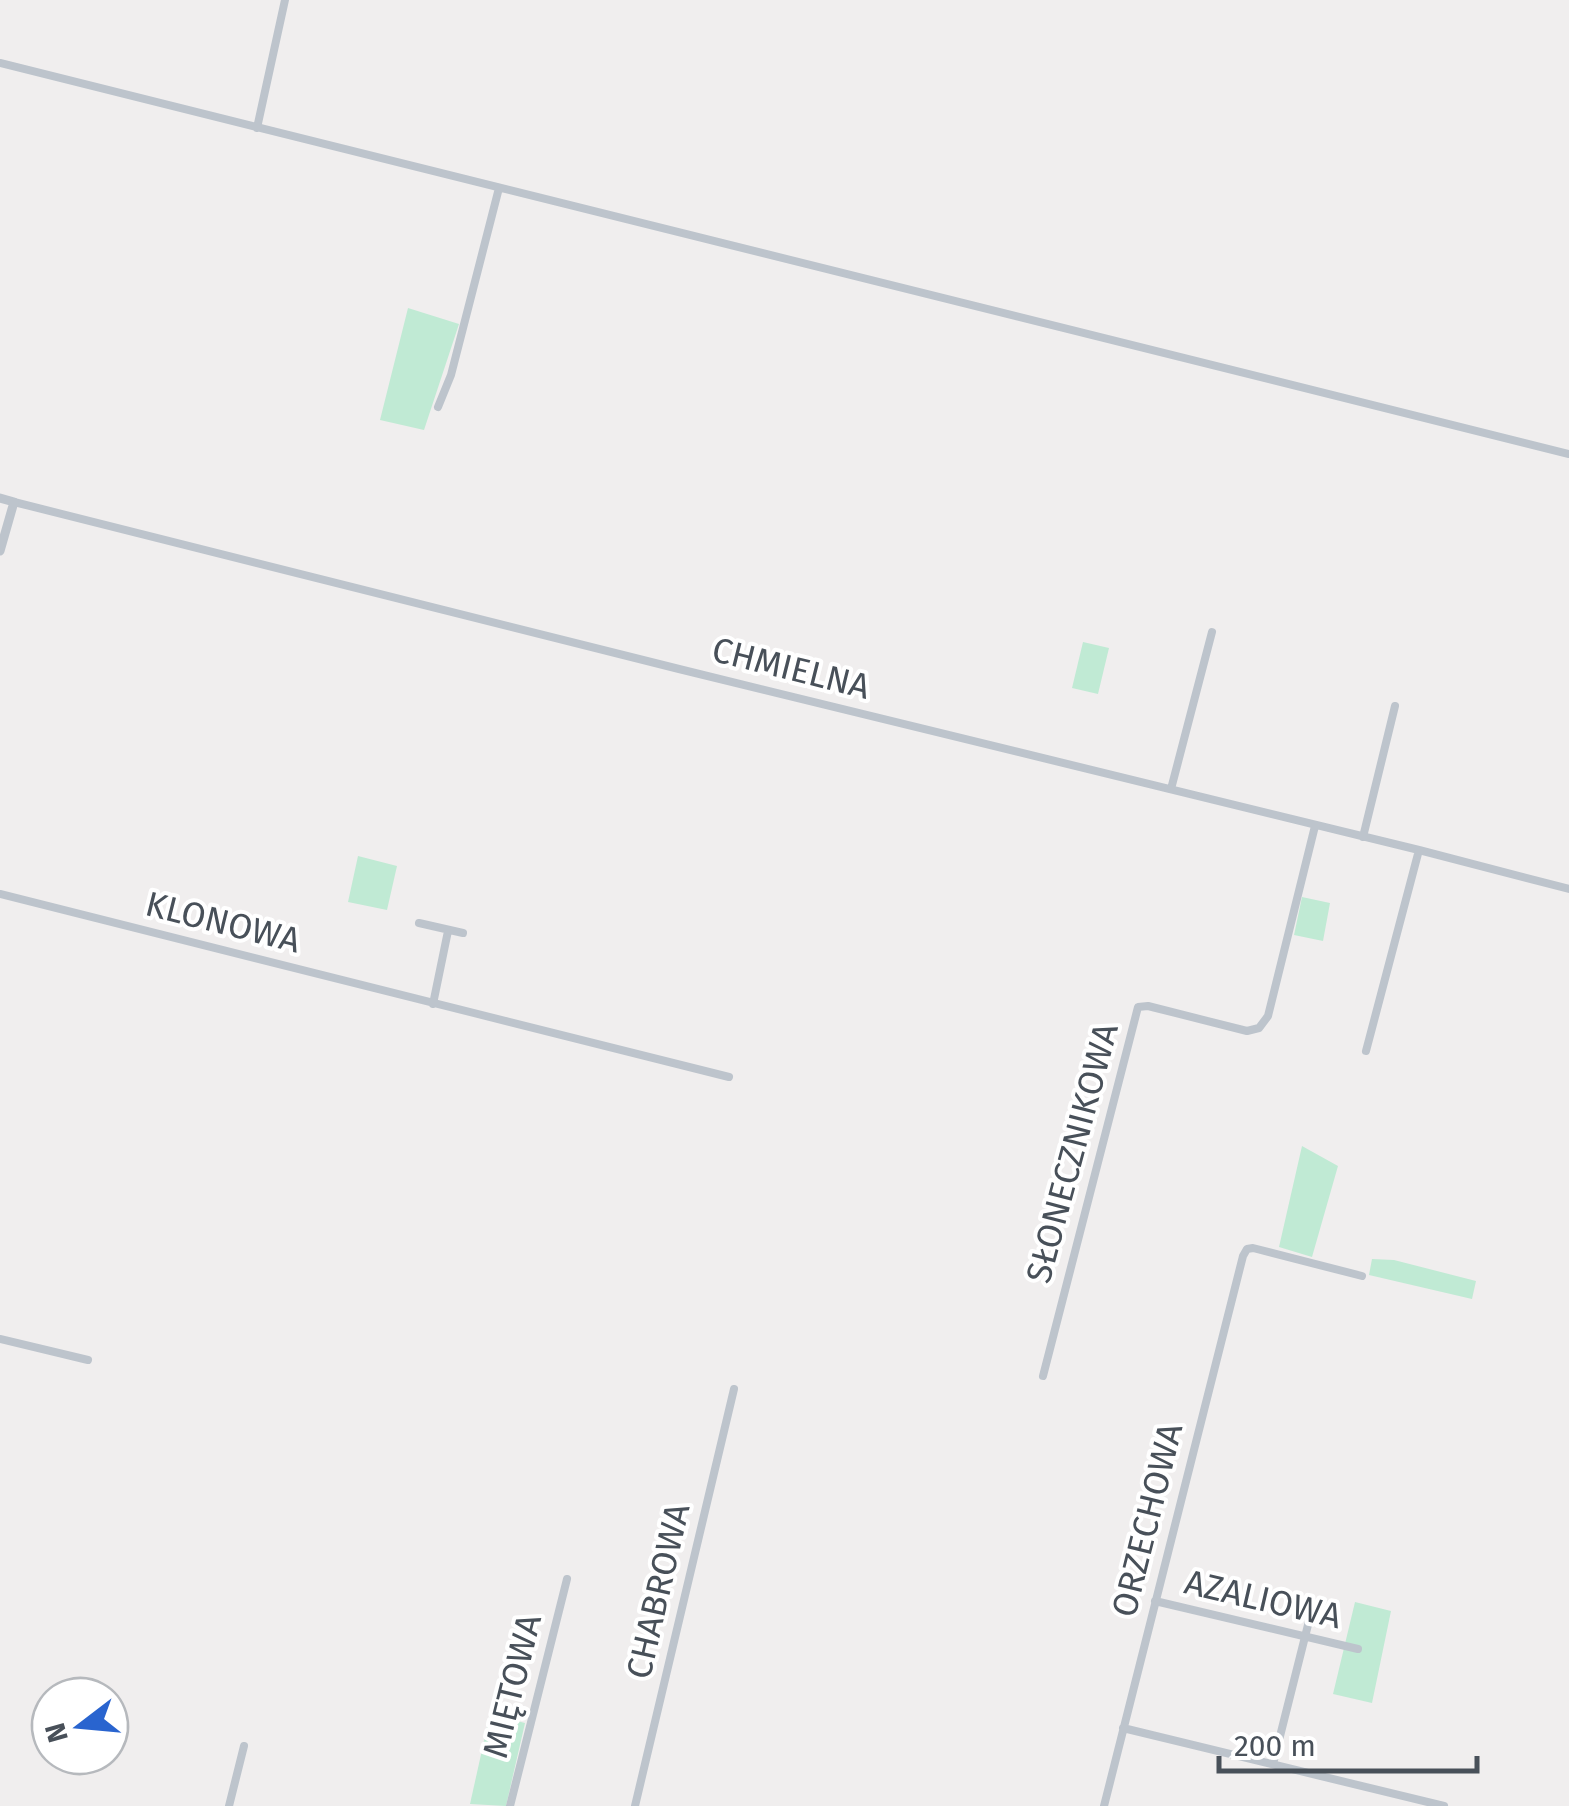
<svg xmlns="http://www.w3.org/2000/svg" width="1569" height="1806" font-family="'Fira Sans',sans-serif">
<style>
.green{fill:#c0ead4}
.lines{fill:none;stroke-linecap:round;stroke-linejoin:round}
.minor{stroke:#bdc4cc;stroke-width:8}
.tertiary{stroke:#bdc4cc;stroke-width:9}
.labels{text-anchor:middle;stroke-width:8;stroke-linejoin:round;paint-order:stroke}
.street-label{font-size:35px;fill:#485059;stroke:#fff}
</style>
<rect width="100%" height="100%" fill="#f0eeee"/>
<path class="green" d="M408 308 459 324 424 430 380 420Z
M1083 642 1109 648 1098 694 1072 688Z
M358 856 397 866 387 910 348 902Z
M1302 897 1330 903 1323 941 1294 935Z
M1302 1146 1338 1166 1312 1257 1279 1247Z
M1372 1259 1394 1260 1476 1281 1472 1299 1369 1275Z
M1355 1602 1391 1611 1372 1703 1333 1694Z
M490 1714 525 1723 506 1806 470 1804Z"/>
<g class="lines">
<path class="minor" d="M0 63 1569 454
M257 128 285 0
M438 407 451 375 499 188
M14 502 679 669 1419 850 1569 889
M1171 789 1212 632
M1363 837 1395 706
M0 894 729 1077
M419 923 463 933
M433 1004 448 931
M1366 1051 1419 850
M0 1339 88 1360
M1043 1376 1138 1007 1148 1006 1247 1031 1259 1028 1268 1016 1315 826
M1155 1601 1358 1649
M1123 1728 1444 1806
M1273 1764 1312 1609
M229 1806 244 1746
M510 1806 567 1579
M635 1806 734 1389
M1104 1806 1243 1256 1247 1249 1253 1248 1362 1276"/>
<path class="tertiary" d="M0 498 14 502 0 551"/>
</g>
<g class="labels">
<g class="street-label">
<text transform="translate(791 668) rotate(14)" y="12">CHMIELNA</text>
<text transform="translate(223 922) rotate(14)" y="12">KLONOWA</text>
<text transform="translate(1072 1153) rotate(-75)" y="12">SŁONECZNIKOWA</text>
<text transform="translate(1147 1520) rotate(-76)" y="12">ORZECHOWA</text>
<text transform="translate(658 1591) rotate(-77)" y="12">CHABROWA</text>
<text transform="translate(1263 1599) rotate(13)" y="12">AZALIOWA</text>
<text transform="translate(512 1686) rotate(-76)" y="12">MIĘTOWA</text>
</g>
</g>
<g transform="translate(80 1726) rotate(254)"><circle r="48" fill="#ffffff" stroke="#b6b9bd" stroke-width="2.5"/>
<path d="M0-8L18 38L0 25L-18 38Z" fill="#2964cf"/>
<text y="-15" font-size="28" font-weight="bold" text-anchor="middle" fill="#485059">N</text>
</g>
<path d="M1219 1756v15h258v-15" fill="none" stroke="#485059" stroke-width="5"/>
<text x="1234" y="1756" font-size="30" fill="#485059" stroke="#ffffff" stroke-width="8" paint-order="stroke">200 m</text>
</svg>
